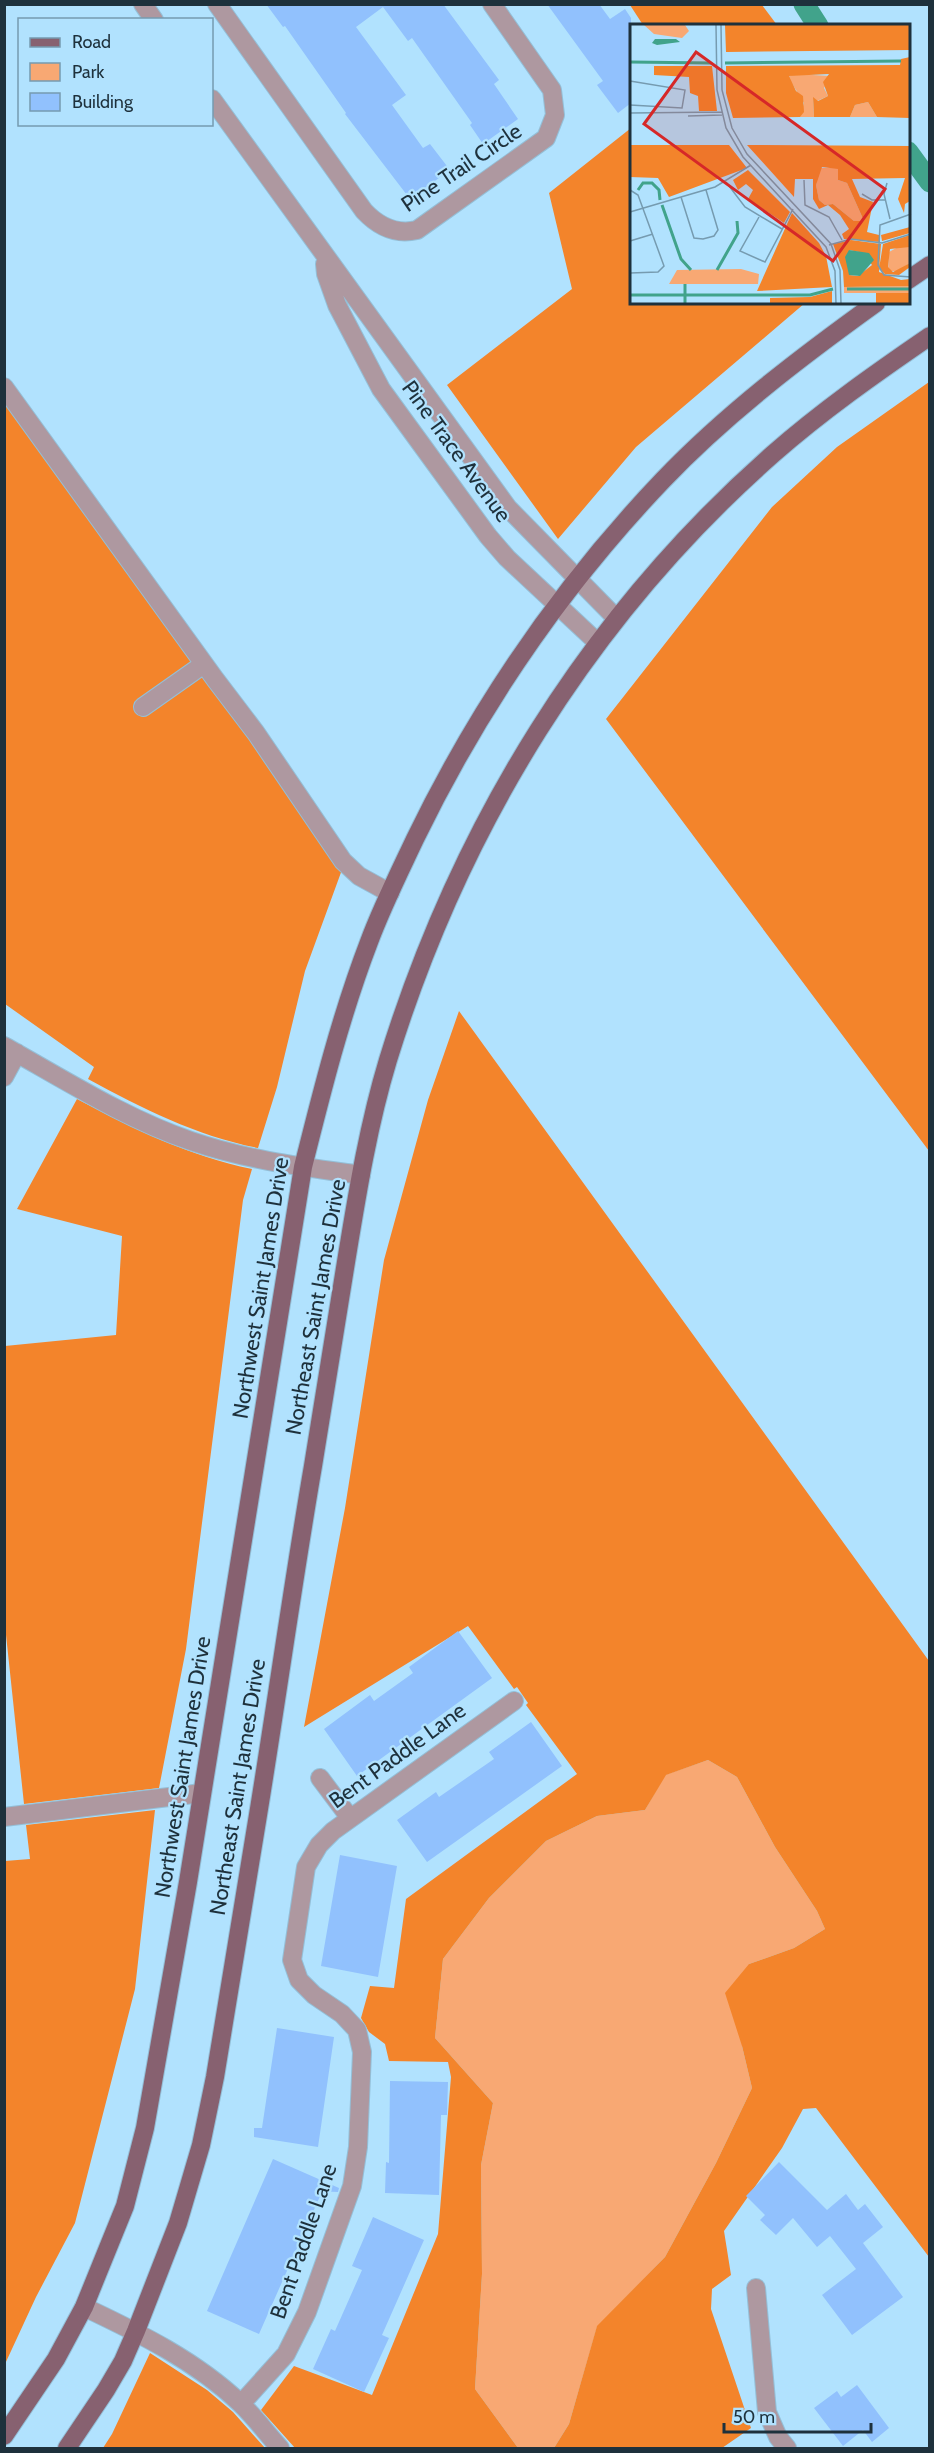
<svg xmlns="http://www.w3.org/2000/svg" width="934" height="2453" font-family="Cabin,sans-serif">
<style>
.green{fill:#f8a873}
.forest{fill:#f3842b}
.lines{fill:none;stroke-linecap:round;stroke-linejoin:round}
.canal{stroke:#41a38b;stroke-width:21}
.building{fill:#91c1fd}
.minor-casing{stroke:#94bfd7;stroke-width:20}
.major-casing{stroke:#94bfd7;stroke-width:20}
.minor{stroke:#ae98a0;stroke-width:18}
.major{stroke:#876170;stroke-width:18}
.labels{text-anchor:middle;stroke-width:4.5;stroke-linejoin:round;paint-order:stroke}
.street-label{font-size:22px;fill:#1e313c;stroke:#b1e2fe}
.inset-river{fill:none;stroke:#41a38b;stroke-width:3}
.inset-road{fill:none;stroke:#769bb0;stroke-width:1.5}
.view{fill:#d62828;fill-opacity:0.15;stroke:#d62828;stroke-width:3}
.inset-edge{fill:none;stroke:#1e313c;stroke-width:3}
</style>
<rect width="100%" height="100%" fill="#b1e2fe"/>
<path class="green" d="M708 1760 737 1777 775 1847 817 1911 825 1929 794 1948 749 1964 742 2046 752 2088 716 2163 665 2257 597 2327 569 2424 554 2448H518L475 2389 482 2274 481 2165 493 2103 435 2038 443 1959 489 1898 546 1841 597 1816 645 1810 665 1775Z"/>
<path class="forest" d="M630 5H762L777 25H643Z
M631 128V303H805L636 447 558 539 447 385 572 289 549 193Z
M929 382V1151L606 719 772 507 837 447Z
M4 384 347 856 305 971 277 1087 258 1148C197 1136 143 1109 88 1079L94 1067 5 1004Z
M459 1011 929 1661V2257L816 2108 803 2109 782 2148 724 2231 731 2275 712 2289 711 2309 751 2428 722 2448H554L569 2424 597 2326 665 2257 716 2163 752 2088 742 2046 725 1993 749 1964 794 1948 825 1929 817 1911 775 1847 737 1777 708 1760 666 1775 645 1810 597 1816 546 1841 489 1898 443 1959 435 2038 493 2103 481 2165 482 2274 475 2389 518 2448H295L261 2410 294 2366 372 2395 438 2234 451 2077 448 2062 389 2061 385 2044 369 2032 361 2018 370 1986 394 1988 406 1899 577 1774 526 1705 528 1703 517 1687 514 1689 468 1626 304 1727 345 1508 384 1260 428 1100Z
M77 1099C134 1129 189 1156 252 1169L243 1200 186 1649 159 1788 24 1804 4 1616 5 1346 116 1335 122 1236 17 1209Z
M155 1810 135 1989 75 2223 36 2297 5 2364V1861L30 1859 26 1825Z
M150 2353 207 2390 233 2412 265 2448H103L112 2434Z"/>
<g class="lines">
<path class="canal" d="M804 4 818 26
M908 152 930 182"/>
</g>
<path class="building" d="M266 4H443L499 80 494 84 518 119 483 144 470 125 472 123 412 38 408 41 383 7 356 27 406 95 392 105 423 148 430 144 450 170 410 199 345 114 346 113 285 26 283 27Z
M547 4H599L610 19 625 9 631 18V103L618 113 597 85 603 81Z
M458 1631 492 1678 357 1776 324 1729 370 1695 374 1701 413 1673 409 1667Z
M531 1722 562 1766 427 1862 397 1820 436 1792 439 1797 494 1759 489 1752Z
M340 1855 397 1866 378 1977 321 1966Z
M277 2028 334 2037 318 2147 254 2137V2128H262Z
M390 2081 448 2082 447 2115H441L439 2195 385 2193 386 2162 389 2163Z
M273 2159 339 2188 338 2192 314 2191 321 2194 259 2334 207 2311Z
M779 2162 827 2210 846 2194 858 2210 865 2204 883 2227 863 2243 903 2297 852 2335 822 2295 856 2269 830 2236 817 2247 793 2218 776 2235 760 2220 765 2215 746 2196Z
M373 2217 424 2240 382 2335 389 2338 364 2392 313 2369 331 2329 335 2331 362 2270 352 2266Z
M857 2385 889 2428 872 2442 863 2430 843 2446 814 2408 837 2391 841 2397Z"/>
<g class="lines">
<defs>
<path id="minor" d="M143 4 154 20
M217 4 364 211C379 227 396 235 417 230L546 138 555 115 552 90 492 4
M212 99 508 508 616 618
M325 264 326 274 337 305 381 389 488 536 507 558 598 643
M4 387 215 679 256 733 343 861 359 876 390 893
M143 707 204 664
M4 1046C65 1080 126 1119 191 1141 246 1160 304 1167 361 1175
M4 1077 17 1053
M320 1778 350 1818
M4 1817 202 1793
M756 2288 767 2412 778 2437 787 2448
M84 2307C139 2333 196 2361 240 2403 255 2417 267 2434 280 2448
M241 2404 286 2354 307 2312 352 2186 358 2147 362 2052 357 2030 342 2014 314 1995 299 1980 292 1960 306 1867 319 1845 333 1831 514 1701"/>
<path id="major" d="M908 280 930 265
M4 2436 56 2359 84 2307 125 2206 145 2128 188 1882 303 1167C322 1091 341 1015 369 942 382 907 399 873 415 839 479 707 561 587 663 480 726 414 801 357 876 303
M67 2448 106 2390 123 2361 136 2331 178 2223 201 2145 215 2077C229 1990 244 1902 258 1815 277 1699 293 1582 313 1466 324 1398 335 1330 346 1262 357 1195 368 1126 388 1060 460 826 589 616 773 454 822 411 876 373 930 336"/>
</defs>
<use href="#minor" class="minor-casing"/>
<use href="#major" class="major-casing"/>
<use href="#minor" class="minor"/>
<use href="#major" class="major"/>
</g>
<g class="labels">
<g class="street-label">
<text transform="translate(461 167) rotate(-34)" y="8">Pine Trail Circle</text>
<text transform="translate(457 451) rotate(54)" y="8">Pine Trace Avenue</text>
<text transform="translate(260 1288) rotate(-81)" y="8">Northwest Saint James Drive</text>
<text transform="translate(315 1307) rotate(-80)" y="8">Northeast Saint James Drive</text>
<text transform="translate(397 1755) rotate(-36)" y="8">Bent Paddle Lane</text>
<text transform="translate(182 1767) rotate(-81)" y="8">Northwest Saint James Drive</text>
<text transform="translate(237 1787) rotate(-81)" y="8">Northeast Saint James Drive</text>
<text transform="translate(303 2241) rotate(-71)" y="8">Bent Paddle Lane</text>
</g>
</g>
<g transform="translate(630 24)">
<rect width="280" height="280" fill="#b1e2fe"/>
<path d="M14 1H55L59 7 52 14 24 10ZM164 50 201 52 194 64 198 72 187 77 183 74 184 93H170L174 79 158 53ZM238 78 247 93H220L225 81ZM189 144H208V156L217 159 234 197H224L203 180 195 181 189 176 186 161ZM270 222 280 223V239L267 247H258L259 228ZM111 245 129 250 128 260H39L47 246ZM280 262V269H214V263Z" fill="#f8a873"/>
<path d="M95 1H280V26L96 28ZM280 33V94L247 93 238 78 225 81 220 93H184L183 73 188 77 198 72 193 58 199 50 159 52 166 67 173 72 174 88 170 93 103 94 96 69V42L270 41 271 35ZM24 42H82L87 87H69L68 72 60 69 59 53 24 51ZM0 121H99L117 144 39 173 28 154 0 153ZM117 121 280 122V177L275 180 274 189 268 175 275 154 222 155 230 173 243 178 237 208 249 211 250 218 214 215 212 210 219 205 210 191 198 181 189 185 183 175V155H165L164 173ZM192 143 208 145V156L217 159 234 197H224L203 180 195 181 189 176 186 161ZM118 146 160 188 154 199 118 175 123 166 116 160 108 166 103 156ZM162 189 189 219 196 232 202 263 127 267ZM280 203V209L252 217 251 211ZM280 211V223L260 225 258 243 263 248 280 239V243L269 251 255 250 249 245 253 220ZM221 216 251 220 249 248 271 256 280 255V262L214 263 213 247 203 220ZM219 226 234 229 242 241 228 252 219 251ZM202 267V280H140V274L180 273ZM246 269H280V280H246Z" fill="#f3842b" fill-rule="evenodd"/>
<path d="M25 15H46L50 18 27 21 22 19ZM219 226 239 229 244 236 230 252 219 251 215 233Z" fill="#41a38b"/>
<path class="inset-river" d="M0 38 81 39M95 39 271 37M8 166 13 159H22L29 166 30 176M32 181 51 235 61 246M87 246 108 209 107 197M55 260V280M217 265H281M0 271H180L203 265"/>
<path class="inset-road" d="M86 1 87 66 96 104 113 133 196 223 205 247 206 280M91 1 92 66 102 104 117 130 201 220 210 246 211 280M0 57 55 66 52 84 0 81M0 89 92 88M58 92 92 91M174 156 175 181 199 193 212 216M96 158 115 183 152 205M257 159 254 170 260 195M0 166 8 171 34 242 28 248 0 249M232 170 242 176H255M51 173 64 214 73 215 84 212 88 206 76 166M0 188 85 163 121 141M281 190 250 201 248 241 254 251 281 253M129 193 110 227 135 238 163 185M0 217 23 210M199 221 221 215 252 219 281 210"/>
<path class="view" d="M66 28 255 165 203 237 14 100Z"/>
<rect width="280" height="280" class="inset-edge"/>
</g>
<rect width="934" height="2453" fill="none" stroke="#1e313c" stroke-width="12"/>
<rect x="18" y="18" width="195" height="108" fill="#b1e2fe" stroke="#769bb0" stroke-width="1.5"/>
<rect x="30" y="38" width="30" height="9" fill="#876170" stroke="#769bb0" stroke-width="1.5"/>
<text x="72" y="48" font-size="18" fill="#1e313c">Road</text>
<rect x="30" y="63" width="30" height="18" fill="#f8a873" stroke="#769bb0" stroke-width="1.5"/>
<text x="72" y="78" font-size="18" fill="#1e313c">Park</text>
<rect x="30" y="93" width="30" height="18" fill="#91c1fd" stroke="#769bb0" stroke-width="1.5"/>
<text x="72" y="108" font-size="18" fill="#1e313c">Building</text>
<path d="M724 2423v9h147v-9" fill="none" stroke="#1e313c" stroke-width="3"/>
<text x="733" y="2423" font-size="18" fill="#1e313c" stroke="#b1e2fe" stroke-width="4.5" paint-order="stroke">50 m</text>
</svg>
